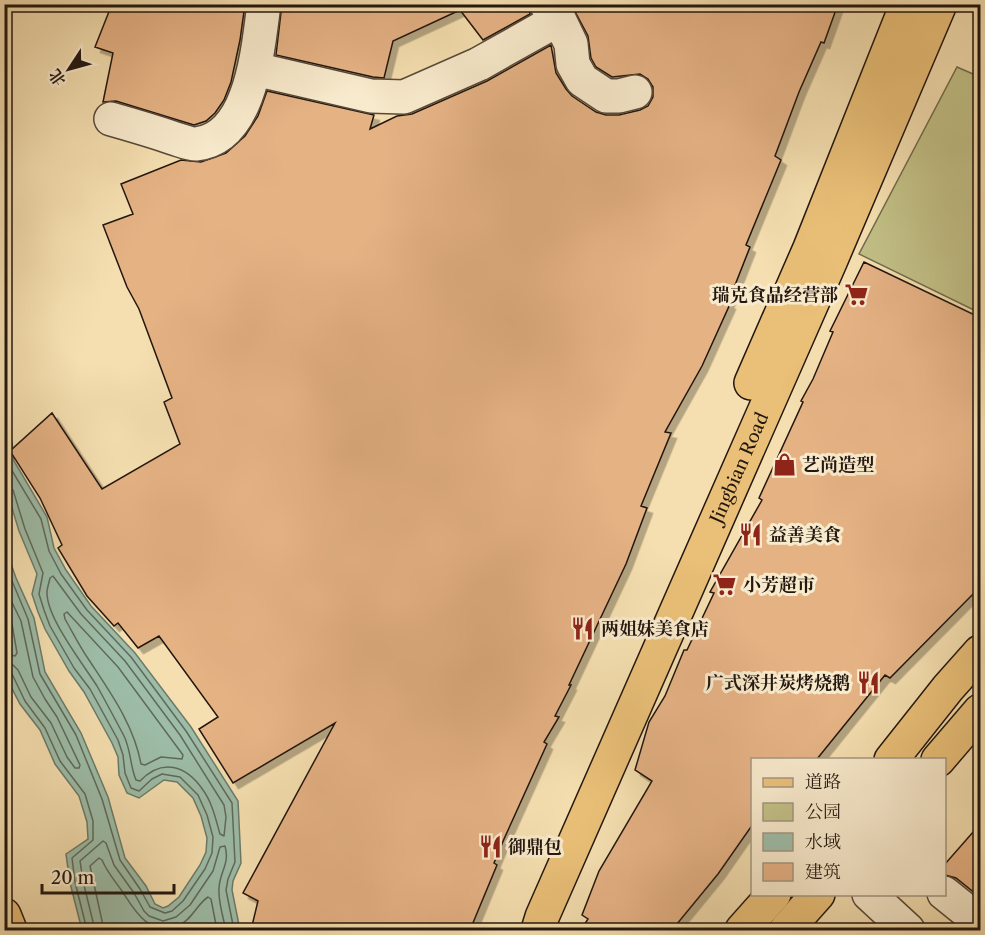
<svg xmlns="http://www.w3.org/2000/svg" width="985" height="935" font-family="'Libre Caslon Text','Noto Serif SC',serif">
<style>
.green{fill:#c2c086;stroke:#726c4b;stroke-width:1.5}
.water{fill:#9dbda8;stroke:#6c7b6b;stroke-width:1.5}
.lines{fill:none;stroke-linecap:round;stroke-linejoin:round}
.shore{stroke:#606a5c;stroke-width:1.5}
.building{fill:#e5b284;stroke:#231710;stroke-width:1.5;filter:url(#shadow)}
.minor-casing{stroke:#584938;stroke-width:36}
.major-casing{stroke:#231710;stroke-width:36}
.minor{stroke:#f8eacc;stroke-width:33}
.major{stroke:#eac078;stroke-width:33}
.labels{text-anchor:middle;stroke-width:6;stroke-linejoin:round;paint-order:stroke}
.poi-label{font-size:18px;font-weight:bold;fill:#231710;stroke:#f8eacc;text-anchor:start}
.street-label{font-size:18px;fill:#231710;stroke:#f8eacc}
</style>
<defs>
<filter id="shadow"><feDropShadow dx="5.5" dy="5.5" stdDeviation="0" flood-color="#0004"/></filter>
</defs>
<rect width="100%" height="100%" fill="#f5dfb0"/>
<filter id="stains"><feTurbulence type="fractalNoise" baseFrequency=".00333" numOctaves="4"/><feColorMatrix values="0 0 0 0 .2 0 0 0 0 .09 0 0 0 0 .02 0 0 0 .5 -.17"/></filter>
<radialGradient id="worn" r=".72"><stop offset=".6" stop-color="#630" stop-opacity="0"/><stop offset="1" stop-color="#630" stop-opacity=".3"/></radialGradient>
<path class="green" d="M957 67 980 77V313L859 254Z"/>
<path class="water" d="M4 425 12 442 14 461 47 517 54 548 66 570 91 606 135 653 191 727 238 801 241 863 233 881 232 890 240 930H82L70 883 66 854 88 839 87 822 79 796 55 764 40 730 20 704 8 681 4 666 5 553 9 558 16 578 34 618 45 672 81 733 108 797 125 858 146 886 155 904 163 908 168 906 179 897 200 865 206 852 207 838 201 816 193 798 177 782 164 780 139 798 127 793 119 775 118 757 112 743 84 692 69 671 45 629 38 612 32 594 37 574 19 531 5 485Z"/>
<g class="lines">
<path class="shore" d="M4 440 8 464 41 519 49 551 61 574 87 610 131 657 186 731 232 803 235 862 228 879 226 890 234 930
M4 486 9 487 13 490 25 529 43 573 39 594 44 610 50 626 74 668 90 689 118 740 123 755 125 773 131 788 139 791 152 779 162 774 180 777 198 795 207 815 213 837 212 853 205 869 183 901 172 911 165 913 150 907 140 889 120 860 102 799 76 735 40 674 28 619 4 562
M53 576 81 614 125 661 180 735 224 805 226 817 224 836 220 834C216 820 212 802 203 790 186 765 162 758 140 781L136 780C130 766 131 750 124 736 115 719 106 702 97 686 83 664 46 617 47 592 47 588 49 583 50 578Z
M4 586 21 621 33 677 45 699 57 717 80 765 79 768H75L67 757 51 723 31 697 18 670 13 665 4 664
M4 608 12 624 17 653 15 656 4 654
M67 612 118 667 183 755 182 759 161 757 145 765 141 764C134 725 110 692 89 660 80 647 73 633 65 619L64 614Z
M4 671 12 674 25 701 45 728 60 761 85 794 93 821V840L72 858 75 882 87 930
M95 930 83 881 80 861 103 841 106 843 114 865 134 893 144 911 149 916 163 921 176 917 190 905 213 871 220 847 225 846C230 864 220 871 219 888 218 901 223 917 226 930
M104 930 90 866 99 858 102 860C107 872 115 881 122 891 135 911 147 935 178 926 192 920 197 904 208 897L211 899 217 930"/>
</g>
<path class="building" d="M112 4H245L240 40 231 82 224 100 215 113 206 121 194 125 116 101 103 102 113 53 95 47Z
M282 4H528L530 14 483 40 460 10 393 41 384 78 373 77 276 55Z
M571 4H838L824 43 821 42 799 92 775 156 781 160 746 245 750 247 728 303 730 304 702 366 665 432 671 433 641 506 647 508 626 564 569 685H571L555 716 559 717 544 742 547 744 504 839 494 863 497 865 470 930H251L258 901 243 893 335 723 233 783 199 729 218 717 159 636 138 648 118 623 114 626 87 596 58 548 62 545 40 498 10 451 52 413 102 489 180 444 164 402 172 398 139 309 127 287 103 225 133 214 121 184 181 160 201 162 226 153 245 136 258 116 267 91 374 115 370 129 397 116 412 114 487 81 551 45 556 73 566 89 572 96 596 112 606 115H619L640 110 648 106 653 97V87L648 79 640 74 612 77 596 67 591 58 588 36Z
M864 262 981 318V586L890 678 885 675 817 759H753V824L718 874 672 930H581L588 919 582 915 599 871 652 781 635 770 649 722 665 696 684 650H687L714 593 710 592 762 500 759 498 803 402 801 401 813 379 833 332 830 331Z
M981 823V898L956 878 945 875V864Z"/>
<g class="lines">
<defs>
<path id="minor" d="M546 4 559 19 571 44 573 64 582 80 606 96H619L635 92
M255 69 371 96 404 97 479 64 559 19
M111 119C132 125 153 131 173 138 180 140 189 144 196 144 252 139 258 47 264 4
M944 893 980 922
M869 894 908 930"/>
<g id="major">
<path d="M751 383 810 248 907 4"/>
<path d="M891 760 948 688 980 652"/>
<path d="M938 760 980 711"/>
<path d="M4 915 10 930"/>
<path id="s1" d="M538 930 542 917 830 262 940 4"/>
<path d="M742 930 774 894"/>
<path d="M786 930 818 894"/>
</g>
</defs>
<use href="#minor" class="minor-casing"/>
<use href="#major" class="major-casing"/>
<use href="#minor" class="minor"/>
<use href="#major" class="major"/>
</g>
<defs>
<symbol id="supermarket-bare" viewBox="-9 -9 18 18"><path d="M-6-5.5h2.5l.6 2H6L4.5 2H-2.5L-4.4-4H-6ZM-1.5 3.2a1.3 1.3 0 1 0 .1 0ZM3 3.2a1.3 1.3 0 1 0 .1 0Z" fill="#8f2418" stroke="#f8eacc" stroke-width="2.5" paint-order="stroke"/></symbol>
<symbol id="shop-bare" viewBox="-9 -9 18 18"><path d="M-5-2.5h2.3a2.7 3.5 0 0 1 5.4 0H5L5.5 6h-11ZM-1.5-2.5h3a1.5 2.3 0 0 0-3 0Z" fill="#8f2418" stroke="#f8eacc" stroke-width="2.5" paint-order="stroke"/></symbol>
<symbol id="restaurant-bare" viewBox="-9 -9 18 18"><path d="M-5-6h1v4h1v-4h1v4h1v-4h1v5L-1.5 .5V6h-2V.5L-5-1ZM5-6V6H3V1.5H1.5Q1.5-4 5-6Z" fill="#8f2418" stroke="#f8eacc" stroke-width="2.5" paint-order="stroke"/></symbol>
</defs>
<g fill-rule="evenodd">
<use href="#supermarket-bare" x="840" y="278" width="33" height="33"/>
<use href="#shop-bare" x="768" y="448" width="33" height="33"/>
<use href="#restaurant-bare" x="734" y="518" width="33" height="33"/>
<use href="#supermarket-bare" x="708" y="568" width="33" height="33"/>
<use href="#restaurant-bare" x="566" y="612" width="33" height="33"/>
<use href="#restaurant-bare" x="852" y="666" width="33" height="33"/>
<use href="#restaurant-bare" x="474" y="830" width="33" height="33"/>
</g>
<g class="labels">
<g class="poi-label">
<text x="838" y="301" text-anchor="end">瑞克食品经营部</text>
<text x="802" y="471">艺尚造型</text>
<text x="769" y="541">益善美食</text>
<text x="743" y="591">小芳超市</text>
<text x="601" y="635">两姐妹美食店</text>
<text x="850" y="689" text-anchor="end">广式深井炭烤烧鹅</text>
<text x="508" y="853">御鼎包</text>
</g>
<g class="street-label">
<text dy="6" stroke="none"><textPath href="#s1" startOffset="504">Jingbian Road</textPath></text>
</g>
</g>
<rect width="985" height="935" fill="none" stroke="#f5dfb0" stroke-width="24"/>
<rect x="6" y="6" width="973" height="923" fill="none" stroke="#231710" stroke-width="3"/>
<rect x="12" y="12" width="961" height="911" fill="none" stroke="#231710" stroke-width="1.5"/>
<rect x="751" y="758" width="195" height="138" fill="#f8eacc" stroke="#a39681" stroke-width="1.5"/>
<rect x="763" y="778" width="30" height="9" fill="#eac078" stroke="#a39681" stroke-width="1.5"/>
<text x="805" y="788" font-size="18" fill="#231710">道路</text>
<rect x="763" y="803" width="30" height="18" fill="#c2c086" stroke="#a39681" stroke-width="1.5"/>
<text x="805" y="818" font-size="18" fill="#231710">公园</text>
<rect x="763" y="833" width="30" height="18" fill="#9dbda8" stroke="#a39681" stroke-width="1.5"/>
<text x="805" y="848" font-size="18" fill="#231710">水域</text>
<rect x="763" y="863" width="30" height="18" fill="#e5b284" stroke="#a39681" stroke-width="1.5"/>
<text x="805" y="878" font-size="18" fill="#231710">建筑</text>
<g transform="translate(69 69) rotate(234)" stroke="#f8eacc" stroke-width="4.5" paint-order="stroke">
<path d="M0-4.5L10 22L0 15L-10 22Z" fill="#231710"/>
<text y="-9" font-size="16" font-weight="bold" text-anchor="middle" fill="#231710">北</text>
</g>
<path d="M42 884v9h132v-9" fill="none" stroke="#231710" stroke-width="3"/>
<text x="51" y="884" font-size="18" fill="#231710" stroke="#f8eacc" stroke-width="4.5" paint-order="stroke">20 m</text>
<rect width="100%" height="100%" filter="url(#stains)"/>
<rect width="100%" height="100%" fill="url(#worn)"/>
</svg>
